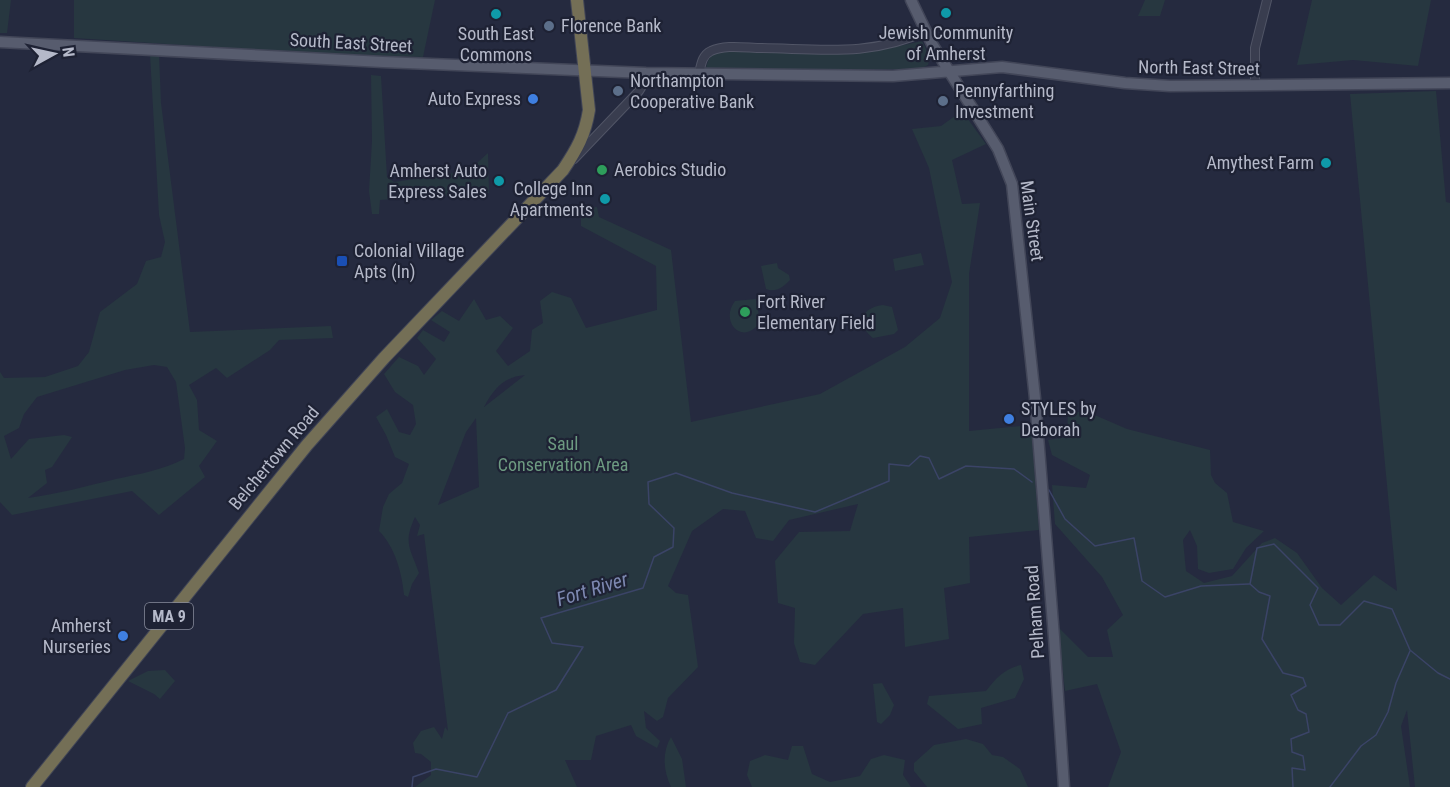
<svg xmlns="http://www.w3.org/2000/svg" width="1450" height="787" font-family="'Roboto Condensed',sans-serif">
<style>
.green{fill:#273740;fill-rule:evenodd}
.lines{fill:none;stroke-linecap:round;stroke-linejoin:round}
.stream{stroke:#3b4467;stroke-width:1.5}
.minor-casing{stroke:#515566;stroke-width:10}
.major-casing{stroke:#424658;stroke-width:13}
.highway-casing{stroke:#414556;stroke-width:14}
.minor{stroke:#393d4f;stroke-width:8}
.major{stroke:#575c6e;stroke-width:10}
.highway{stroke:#746f56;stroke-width:12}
.culture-dot{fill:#0f9aa8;stroke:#1e2234;stroke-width:2}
.service-dot{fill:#5c6f8a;stroke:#1e2234;stroke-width:2}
.shop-dot{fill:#3f7fe0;stroke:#1e2234;stroke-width:2}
.leisure-dot{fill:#2e9e5b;stroke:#1e2234;stroke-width:2}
.transit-dot{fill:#1a4fb4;stroke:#1e2234;stroke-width:2}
.labels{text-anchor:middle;stroke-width:4.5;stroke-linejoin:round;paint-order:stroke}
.shield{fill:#1e2234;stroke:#888c9c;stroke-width:1.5}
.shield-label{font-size:16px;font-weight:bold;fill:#b5b9c9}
.poi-label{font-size:18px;fill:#b5b9c9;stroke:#1e2234;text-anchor:start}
.street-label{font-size:18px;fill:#b5b9c9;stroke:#1e2234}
.park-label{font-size:18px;fill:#6d9a81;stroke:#1e2234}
.water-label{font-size:20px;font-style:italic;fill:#7d88b1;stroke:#1e2234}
</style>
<rect width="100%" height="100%" fill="#252a3f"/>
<path class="green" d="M0 0H11L7 33H0Z
M74 0H435L423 57 336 55 74 38Z
M1145 0H1165L1160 16H1138Z
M1312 0H1431L1418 66 1353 60 1297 65Z
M922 41 930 57 928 65 920 69 832 70 706 68C709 57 711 53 722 50L890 48Z
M150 54H159L161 103 190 332 331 326 333 338 279 340 270 350 227 378 216 368 189 385 197 400 199 430 217 441 199 466 205 477 159 515 132 491 12 515 0 502V372L4 378 45 377 78 366 89 352 100 312 137 284 146 261 161 257 165 242 159 215ZM154 365 167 367 176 382 185 448 184 459C163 470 139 474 116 479 87 486 58 494 28 498L47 483 45 470 52 467 72 437 64 435 29 439 11 459 4 436 19 428 24 414 37 397 125 370Z
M371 75 381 76 387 177 394 182 468 171 488 153 489 193 380 200 379 214H372L369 191 372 141Z
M1436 91 1446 202 1450 203V787H1415L1407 710 1401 726 1410 787H1108L1121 752 1097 684 1065 691 1058 627 1088 657H1113L1107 630 1123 615 1102 577 1055 524 1052 485 1086 488 1090 475 1052 455 1048 440 1067 437 1068 411 1090 413 1127 429 1210 450 1211 475 1215 483 1227 493 1233 522 1264 531 1246 548 1233 569 1209 573 1198 569 1197 546 1190 530 1183 540 1186 571 1204 583 1232 576 1262 543 1275 538 1297 553 1322 588 1341 605 1374 575 1397 591 1350 94Z
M962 111 986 144 952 160 962 204 980 203 969 274V431L1031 425 1039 530 969 537 970 583 944 588 949 639 905 647 903 608 863 614 815 665 800 662 794 643 795 608 778 603 775 561 799 532 850 531 858 504 789 520 773 541 756 538 745 511 723 509 692 531 668 586 676 593 688 595 698 667 668 698 663 717 657 721 644 711 646 728 660 741 657 748 636 736 631 725 596 736 591 760H565L577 787H415L431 775V762L421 754 415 753 413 743 421 731 434 727 442 739 445 727 448 731 424 534 417 536 420 525 415 517C403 543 410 548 419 573L412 584 408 597 404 595C402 573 395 547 379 531L383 507 389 494 402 483 409 464 395 457 386 435 376 417 387 409 399 432 410 435 416 424 413 405 395 392 384 374 399 357 418 366 424 375 436 359 417 338 423 330 444 342 450 332 431 320 442 311 459 321 474 299 486 320 500 316 513 328 496 351 508 366 530 351 532 330 543 323 540 301 552 292 571 298 586 328 657 310 656 266 581 226V209L597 207 599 217 671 250 691 422 820 394 905 347 940 318 952 282 929 168 912 129 941 126ZM525 375 484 407C494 389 503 377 525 375ZM476 418 479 487 438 505 466 432Z
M921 253 924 265 895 271 893 259Z
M777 263 778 268 789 275 790 280C783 287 776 293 766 289L761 266Z
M756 299 760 322C743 347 719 322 735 301Z
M883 305 892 307 898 330 894 334 873 338C856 324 860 308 883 305Z
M1021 665 1024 679 1015 698 981 708 982 724 958 729 927 704 929 696 986 691C995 679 1005 668 1021 665Z
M165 670 175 681 160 699 154 694 128 681 148 671Z
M882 683 894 705 890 715 881 724 877 722 873 684Z
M671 737 682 759 686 787H671C663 770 662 752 671 737Z
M966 739 983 744 992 755 1003 757 1020 769 1028 787H927L914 771V763L934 745Z
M792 746H803L812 774 830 782 860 776 871 759 884 755 905 760 903 775 911 787H752L747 775 750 761 765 755 788 760Z"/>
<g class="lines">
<path class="stream" d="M1049 490 1065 519 1095 546 1134 538 1142 581 1165 597 1201 586 1249 584
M1250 584 1257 548 1274 544 1318 588 1310 605 1319 625H1340L1364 601 1392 609 1410 650 1438 673 1450 679
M1250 584 1259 592 1270 596 1262 639 1283 673 1303 678 1306 686 1291 695 1298 710 1306 714 1309 732 1291 739 1292 752 1303 756 1305 770 1292 768 1293 787
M412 787 413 777 436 769 477 777 508 713 556 690 583 647 552 643 541 618 643 588 654 557 673 547 674 528 649 504 648 482 676 473 732 493 815 512 889 481V464L909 466 920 456 929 458 939 479 966 466 1014 469 1032 482
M1330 787 1361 746 1376 735 1388 712 1396 683 1410 651"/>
<defs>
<path id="minor" d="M699 74C701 65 702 55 711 51 725 44 747 48 762 48 820 49 871 57 926 31
M1255 86V48L1267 0
M574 159 639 91 644 83 646 73"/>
<path id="major" d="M911 0 932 44 998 149 1012 184 1035 398 1054 637 1064 787
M0 42 383 62 646 73 893 76 1002 67 1125 83 1170 86 1450 83"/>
<path id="highway" d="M32 787 307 445 384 358 563 170C577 149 585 135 589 110L577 0"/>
</defs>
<use href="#minor" class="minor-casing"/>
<use href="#major" class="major-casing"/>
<use href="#highway" class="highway-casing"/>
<use href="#minor" class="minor"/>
<use href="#major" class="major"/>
<use href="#highway" class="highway"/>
</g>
<g class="culture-dot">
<circle cx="946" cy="13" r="6"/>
<circle cx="496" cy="14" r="6"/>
<circle cx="1326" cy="163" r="6"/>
<circle cx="499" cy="181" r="6"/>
<circle cx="605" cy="199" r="6"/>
</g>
<g class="service-dot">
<circle cx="549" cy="26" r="6"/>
<circle cx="618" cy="91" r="6"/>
<circle cx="943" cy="101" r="6"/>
</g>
<g class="shop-dot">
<circle cx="533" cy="99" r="6"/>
<circle cx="1009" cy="419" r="6"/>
<circle cx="123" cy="636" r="6"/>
</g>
<g class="leisure-dot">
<circle cx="602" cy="170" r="6"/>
<circle cx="745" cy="312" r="6"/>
</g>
<rect class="transit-dot" x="336" y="255" width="12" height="12" rx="3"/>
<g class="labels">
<rect class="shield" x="145" y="603" width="48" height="26" rx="4.5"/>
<g class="shield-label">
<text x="169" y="622">MA 9</text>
</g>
<g class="poi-label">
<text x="561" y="32">Florence Bank</text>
<text x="946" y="39" text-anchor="middle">Jewish Community<tspan x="946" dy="21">of Amherst</tspan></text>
<text x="496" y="40" text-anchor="middle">South East<tspan x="496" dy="21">Commons</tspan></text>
<text x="630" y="87">Northampton<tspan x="630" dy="21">Cooperative Bank</tspan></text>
<text x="955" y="97">Pennyfarthing<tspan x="955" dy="21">Investment</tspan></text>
<text x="521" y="105" text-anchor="end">Auto Express</text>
<text x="1314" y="169" text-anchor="end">Amythest Farm</text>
<text x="614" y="176">Aerobics Studio</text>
<text x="487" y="177" text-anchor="end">Amherst Auto<tspan x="487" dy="21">Express Sales</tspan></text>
<text x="593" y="195" text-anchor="end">College Inn<tspan x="593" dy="21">Apartments</tspan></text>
<text x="354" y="257">Colonial Village<tspan x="354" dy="21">Apts (In)</tspan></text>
<text x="757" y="308">Fort River<tspan x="757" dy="21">Elementary Field</tspan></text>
<text x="1021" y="415">STYLES by<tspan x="1021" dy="21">Deborah</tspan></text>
<text x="111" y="632" text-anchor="end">Amherst<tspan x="111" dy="21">Nurseries</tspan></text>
</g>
<g class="street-label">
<text transform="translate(351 43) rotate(3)" y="6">South East Street</text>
<text transform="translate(1199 68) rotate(1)" y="6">North East Street</text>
<text transform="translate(1032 221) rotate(82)" y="6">Main Street</text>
<text transform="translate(274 458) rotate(-50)" y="6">Belchertown Road</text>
<text transform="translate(1035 612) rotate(-94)" y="6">Pelham Road</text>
</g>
<g class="park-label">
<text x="563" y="450">Saul<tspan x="563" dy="21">Conservation Area</tspan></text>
</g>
<g class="water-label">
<text transform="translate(592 589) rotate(-17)" y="7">Fort River</text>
</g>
</g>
<g transform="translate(54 54) rotate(82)" stroke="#1e2234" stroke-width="4.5" paint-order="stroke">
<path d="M0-4.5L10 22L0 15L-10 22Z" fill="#b5b9c9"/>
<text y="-9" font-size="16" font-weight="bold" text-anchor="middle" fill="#b5b9c9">N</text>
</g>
</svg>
